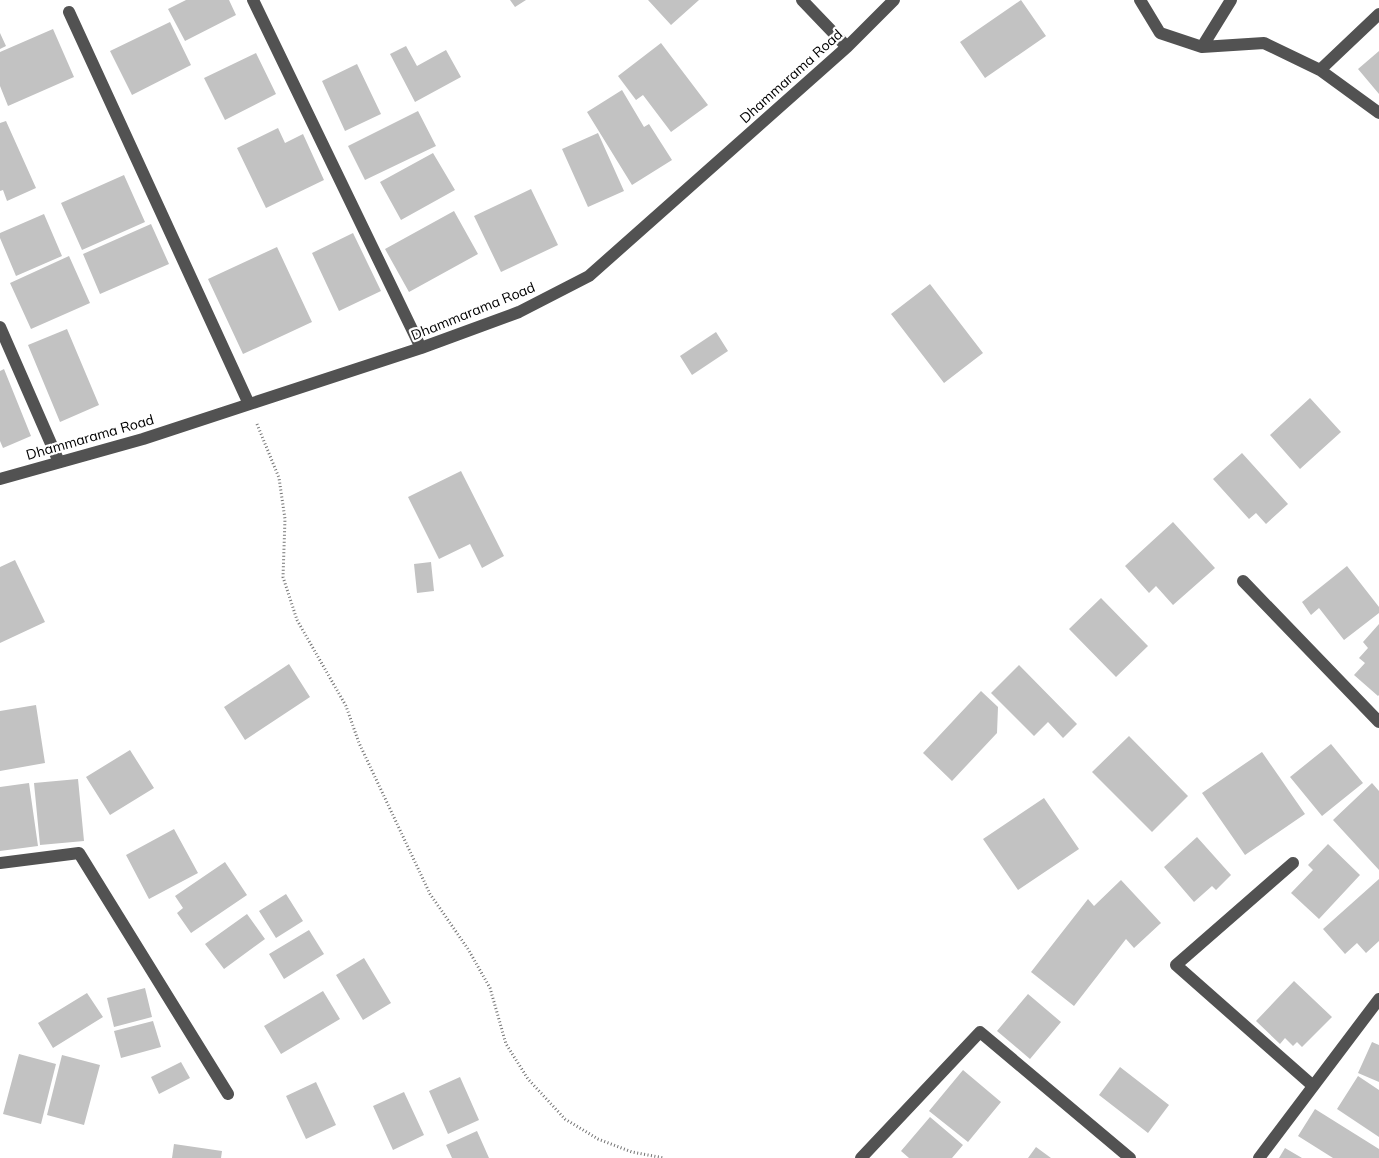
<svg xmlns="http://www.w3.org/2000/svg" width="1379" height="1158" font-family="Mulish,sans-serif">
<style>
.building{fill:#c2c2c2}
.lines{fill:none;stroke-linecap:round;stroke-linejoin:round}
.path{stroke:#747474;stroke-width:3;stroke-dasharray:1 2.5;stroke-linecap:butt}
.minor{stroke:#525252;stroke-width:12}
.labels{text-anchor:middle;stroke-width:4.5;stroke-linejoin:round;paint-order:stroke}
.street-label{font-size:14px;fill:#000;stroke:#fff}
</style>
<rect width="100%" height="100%" fill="#fff"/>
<path class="building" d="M186 0H229L236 15 185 41 168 9Z
M510 0H526L515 7Z
M648 0H699L671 25Z
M1021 0 1046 36 985 78 960 42Z
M170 22 191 65 132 95 110 51Z
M53 29 74 77 8 106 0 86V52Z
M0 33 6 46 0 49Z
M661 43 708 105 671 132 643 95 636 100 618 76Z
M406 46 417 66 446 50 461 77 415 102 390 54Z
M1379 51V94L1358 69Z
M256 53 276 94 225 120 204 78Z
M357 64 381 114 345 131 322 81Z
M622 90 644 127 649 124 672 160 632 185 587 112Z
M418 111 436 146 365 180 348 146Z
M6 121 36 188 7 201 3 190 0 191V123Z
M278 128 285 143 303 134 324 180 266 208 237 148Z
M598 133 624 191 588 207 562 149Z
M433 153 455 190 401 220 380 182Z
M124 175 145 222 82 250 61 203Z
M531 189 558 245 501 272 474 216Z
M454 211 478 254 409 292 385 249Z
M44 214 62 256 16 276 0 238V233Z
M151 224 169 264 100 294 83 254Z
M353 233 381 291 339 311 312 253Z
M277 247 312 322 243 354 208 279Z
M69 256 90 303 31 329 10 283Z
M930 284 983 353 944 383 891 314Z
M67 329 99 405 60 422 28 345Z
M716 332 728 351 692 375 680 356Z
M4 369 31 436 3 448 0 441V371Z
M1310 398 1341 432 1300 469 1270 435Z
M1242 453 1288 504 1266 524 1256 513 1249 519 1213 479Z
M461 471 504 556 482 568 470 544 439 559 408 497Z
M1173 522 1215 568 1173 605 1156 586 1149 593 1125 566Z
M15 560 45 622 0 643V567Z
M431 562 434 591 417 593 414 564Z
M1347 566 1379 607V613L1344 640 1319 608 1311 615 1302 602Z
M1101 598 1148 646 1116 677 1069 629Z
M1379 624V695L1378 696 1354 675 1365 663 1359 658 1368 648 1363 642Z
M289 664 310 697 245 740 224 707Z
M1019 665 1077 724 1063 738 1048 722 1034 736 991 693Z
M981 691 998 707 997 733 952 781 923 753Z
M36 705 45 763 0 771V711Z
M1129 736 1188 796 1152 832 1092 772Z
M1331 744 1363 783 1322 816 1290 777Z
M130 750 154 788 110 815 86 777Z
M1262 752 1305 814 1245 855 1202 793Z
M78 779 84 841 40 845 34 783Z
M29 783 38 846 0 851V787Z
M1372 783 1379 791V870L1333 820Z
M1044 798 1079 849 1018 890 983 839Z
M174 829 198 873 149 899 126 855Z
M1197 837 1231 875 1216 890 1212 886 1194 902 1164 867Z
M1328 844 1360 875 1319 919 1291 893 1313 870 1308 865Z
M225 862 247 895 191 933 177 913 183 908 175 896Z
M1379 879V941L1366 953 1357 943 1345 954 1323 929Z
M1121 880 1161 923 1134 948 1126 939 1074 1006 1031 972 1088 899 1094 906Z
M286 894 303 921 276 938 259 911Z
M247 914 265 939 224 969 205 944Z
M309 930 324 954 284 979 269 954Z
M364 958 391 1003 363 1020 336 975Z
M1294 981 1332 1017 1302 1047 1297 1042 1293 1046 1285 1038 1280 1044 1256 1021Z
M145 988 152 1017 114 1027 107 998Z
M323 991 340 1019 281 1054 264 1026Z
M87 993 103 1017 53 1048 38 1023Z
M1028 994 1061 1022 1030 1059 997 1031Z
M153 1021 161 1047 121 1058 114 1031Z
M1372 1042 1379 1045V1082L1358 1073Z
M19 1054 56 1064 41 1124 3 1114Z
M62 1055 100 1065 84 1125 47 1115Z
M181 1062 190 1078 159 1094 151 1077Z
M1120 1067 1169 1105 1148 1133 1099 1095Z
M963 1070 1001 1102 968 1142 929 1111Z
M1358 1076 1379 1090V1137L1337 1109Z
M460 1077 479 1120 448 1134 429 1091Z
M316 1082 336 1125 306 1139 286 1096Z
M404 1092 424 1135 393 1150 373 1106Z
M1315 1109 1379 1149V1158H1333L1298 1136Z
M930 1117 963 1145 952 1158H909L901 1151Z
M477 1131 489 1158H452L446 1145Z
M174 1144 222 1151 221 1158H172Z
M1036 1147 1051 1158H1028Z
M1285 1148 1302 1158H1279Z"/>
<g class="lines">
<path class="path" d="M257 424 279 478 285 519 283 577 297 620 346 706 359 743 430 894 468 949 490 988 506 1044 528 1079 565 1119 598 1139 632 1152 664 1158"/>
<path class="minor" d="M253 0 421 348
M802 0 847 47
M1140 0 1160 33 1202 47 1264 43 1320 70 1379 113
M69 12 249 404
M1202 47 1231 0
M1320 70 1379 14
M0 327 59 462
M0 479 143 439 421 348 519 312 589 276 847 47 894 0
M1243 581 1379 722
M0 863 79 853 228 1094
M1293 863 1176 965 1312 1085
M861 1158 980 1032 1130 1158
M1259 1158 1379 999"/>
</g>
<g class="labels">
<g class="street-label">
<text transform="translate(791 76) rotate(-42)" y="5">Dhammarama Road</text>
<text transform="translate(473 311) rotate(-22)" y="5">Dhammarama Road</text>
<text transform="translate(90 437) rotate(-16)" y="5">Dhammarama Road</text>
</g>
</g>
</svg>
